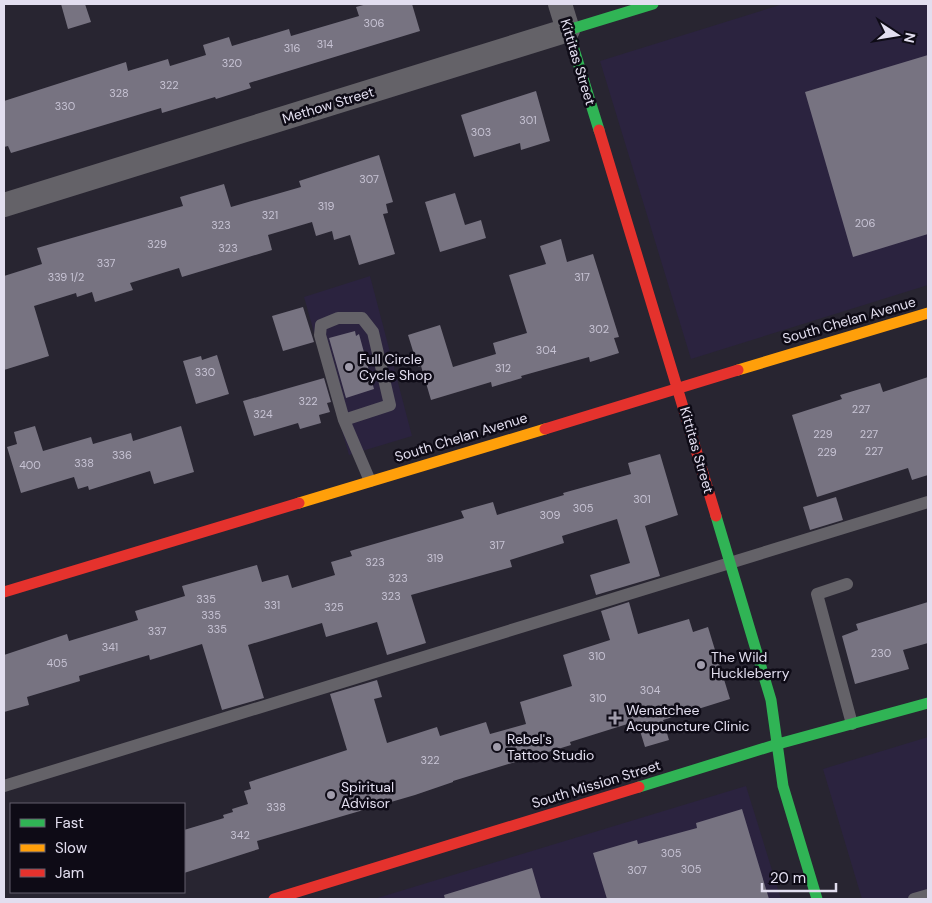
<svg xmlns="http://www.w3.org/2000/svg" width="932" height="903" font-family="'DM Sans',sans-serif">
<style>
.built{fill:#2b233f}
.building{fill:#777381}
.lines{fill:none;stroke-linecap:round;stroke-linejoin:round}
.lane{stroke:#646268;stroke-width:12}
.street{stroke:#646268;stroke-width:24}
.fast{stroke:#30b455;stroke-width:11}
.slow{stroke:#ff9f0a;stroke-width:11}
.jam{stroke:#e5322d;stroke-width:11}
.poi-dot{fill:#a19dac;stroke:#0e0b16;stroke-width:2}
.labels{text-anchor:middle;stroke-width:5;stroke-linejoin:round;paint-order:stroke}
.number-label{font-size:11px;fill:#c7c3d4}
.street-label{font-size:14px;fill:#e2deef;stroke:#0e0b16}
.poi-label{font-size:14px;fill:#e2deef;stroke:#0e0b16;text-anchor:start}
</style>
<rect width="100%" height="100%" fill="#282531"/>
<path class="built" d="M783 4H928V285L691 359 600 61Z
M370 276 412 436 349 455 304 297Z
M928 737V899H862L823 769Z
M746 786 781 899H374Z"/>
<path class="building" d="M61 4H85L91 22 68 29Z
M367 4H412L420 31 249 83 251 88 216 99 215 97 162 113 161 108 11 153 8 146 4 147V101L126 62 128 71 168 59 170 66 206 55 203 45 229 37 232 46 289 29 291 36 359 16 356 7Z
M928 55V234L853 257 805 92Z
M536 91 550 141 521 150 520 143 474 157 461 115Z
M379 155 393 202 386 204 388 213 383 214 395 254 359 265 350 235 334 240 332 231 316 236 312 222 268 235 272 250 182 277 179 268 130 283 133 290 95 302 92 292 77 297 76 293 34 306 49 356 4 370V276L42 264 37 248 183 206 180 197 224 184 231 207 301 187 299 181Z
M455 193 465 225 481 220 486 238 440 252 425 202Z
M561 239 567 262 593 254 619 337 614 338 619 353 590 362 589 357 521 376 522 378 492 387 491 382 431 400 421 366 418 367 408 335 440 325 453 367 496 354 493 343 527 333 509 275 546 264 540 246Z
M303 307 314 342 283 351 272 316Z
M355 331 356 336 359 334 374 389 346 398 329 338Z
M217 355 229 394 196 404 183 361 201 356 202 360Z
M928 377V475L912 480 908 468 817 497 792 415 842 399 840 395 880 383 883 392Z
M324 378 331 402 327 403 330 412 319 415 321 423 300 429 298 423 254 436 243 401Z
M35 426 43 451 91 437 93 444 131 433 133 441 181 426 194 472 154 484 150 471 89 490 88 486 78 489 74 477 21 493 7 447 17 444 14 432Z
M660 454 678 515 645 526 660 576 596 595 590 575 630 563 617 519 562 536 564 543 510 560 512 567 411 595 426 643 387 655 377 622 326 637 322 623 248 645 264 698 222 710 202 644 150 660 149 655 79 676 80 681 27 697 29 705 4 712V655L67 634 69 641 138 620 135 611 185 596 182 586 257 565 262 582 288 575 292 588 335 575 331 562 352 556 350 551 464 518 461 511 493 502 497 515 564 495 563 493 631 474 628 463Z
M836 497 843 520 810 530 803 507Z
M629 602 638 634 689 619 693 632 708 627 730 699 663 720 669 740 645 747 637 721 570 742 571 745 453 781V782L415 795 257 841 259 849 184 873V830L224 818 223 815 233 812 232 809 248 804 244 791 251 789 249 782 347 750 330 694 377 680 382 697 374 699 387 743 437 727 440 736 486 722 490 734 526 724 520 702 572 686 563 655 610 640 601 611Z
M928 602V643L903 650 909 669 855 684 842 636 858 630 856 624Z
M742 809 769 899H607L593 853 637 840 638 844 697 828 696 823Z
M532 868 541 899H445L444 895Z"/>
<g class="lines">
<path class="lane" d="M344 420 320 335 321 325 338 318H362L373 332 390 405 344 420 370 481
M847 584 817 594 852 724
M4 786 928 502
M914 899 928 895"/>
<path class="street" d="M4 205 568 30 560 4"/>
<path class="fast" d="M599 130 568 30 653 4
M716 516 771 700 783 786 817 899
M639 787 778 744 928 703"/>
<path class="slow" d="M738 370 928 313
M299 503 545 429"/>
<path class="jam" d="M599 130 716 516
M545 429 738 370
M4 592 299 503
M274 899 639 787"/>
</g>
<g class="poi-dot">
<circle cx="349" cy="367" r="5"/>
<circle cx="701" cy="665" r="5"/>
<path d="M612.5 710.5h5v5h5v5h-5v5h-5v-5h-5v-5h5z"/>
<circle cx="497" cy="747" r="5"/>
<circle cx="331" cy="795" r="5"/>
</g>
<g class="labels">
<g class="number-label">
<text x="374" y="27">306</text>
<text x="325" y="48">314</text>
<text x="292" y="52">316</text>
<text x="232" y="67">320</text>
<text x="169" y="89">322</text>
<text x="119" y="97">328</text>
<text x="65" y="110">330</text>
<text x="528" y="124">301</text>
<text x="481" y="136">303</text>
<text x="369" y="183">307</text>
<text x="326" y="210">319</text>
<text x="270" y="219">321</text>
<text x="865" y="227">206</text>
<text x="221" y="229">323</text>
<text x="157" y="248">329</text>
<text x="228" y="252">323</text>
<text x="106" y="267">337</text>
<text x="66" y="281">339 1/2</text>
<text x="582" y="281">317</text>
<text x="599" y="333">302</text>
<text x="546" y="354">304</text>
<text x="503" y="372">312</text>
<text x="205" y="376">330</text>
<text x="308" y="405">322</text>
<text x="861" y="413">227</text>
<text x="263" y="418">324</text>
<text x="823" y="438">229</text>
<text x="869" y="438">227</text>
<text x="874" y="455">227</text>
<text x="827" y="456">229</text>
<text x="122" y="459">336</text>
<text x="84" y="467">338</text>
<text x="30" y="469">400</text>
<text x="642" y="503">301</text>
<text x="583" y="512">305</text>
<text x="550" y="519">309</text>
<text x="497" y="549">317</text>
<text x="435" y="562">319</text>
<text x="375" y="566">323</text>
<text x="398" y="582">323</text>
<text x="391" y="600">323</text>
<text x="206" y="603">335</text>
<text x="272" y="609">331</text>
<text x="334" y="611">325</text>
<text x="211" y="619">335</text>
<text x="217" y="633">335</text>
<text x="157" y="635">337</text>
<text x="110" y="651">341</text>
<text x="881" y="657">230</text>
<text x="597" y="660">310</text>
<text x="57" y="667">405</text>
<text x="650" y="694">304</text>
<text x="598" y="702">310</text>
<text x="430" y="764">322</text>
<text x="276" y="811">338</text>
<text x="240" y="839">342</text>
<text x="671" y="857">305</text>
<text x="691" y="873">305</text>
<text x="637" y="874">307</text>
</g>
<g class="street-label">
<text transform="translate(578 62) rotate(73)" y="5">Kittitas Street</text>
<text transform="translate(328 105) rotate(-17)" y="5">Methow Street</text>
<text transform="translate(849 320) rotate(-16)" y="5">South Chelan Avenue</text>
<text transform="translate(461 437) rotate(-17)" y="5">South Chelan Avenue</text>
<text transform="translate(697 450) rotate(74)" y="5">Kittitas Street</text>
<text transform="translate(596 784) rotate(-17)" y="5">South Mission Street</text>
</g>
<g class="poi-label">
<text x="359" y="364">Full Circle<tspan x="359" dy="16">Cycle Shop</tspan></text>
<text x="711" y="662">The Wild<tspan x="711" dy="16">Huckleberry</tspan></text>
<text x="626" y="715">Wenatchee<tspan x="626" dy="16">Acupuncture Clinic</tspan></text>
<text x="507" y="744">Rebel's<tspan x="507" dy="16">Tattoo Studio</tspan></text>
<text x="341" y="792">Spiritual<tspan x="341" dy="16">Advisor</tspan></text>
</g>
</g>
<rect width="932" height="903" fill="none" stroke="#e2deef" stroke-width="10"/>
<rect x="10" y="803" width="175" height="90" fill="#0e0b16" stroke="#635f6d"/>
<rect x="20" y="819" width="25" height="8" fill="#30b455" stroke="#635f6d"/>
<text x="55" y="828" font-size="15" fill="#e2deef">Fast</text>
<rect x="20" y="844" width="25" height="8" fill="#ff9f0a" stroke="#635f6d"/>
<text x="55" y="853" font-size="15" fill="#e2deef">Slow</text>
<rect x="20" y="869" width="25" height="8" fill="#e5322d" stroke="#635f6d"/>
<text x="55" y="878" font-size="15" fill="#e2deef">Jam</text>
<g transform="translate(897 35) rotate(102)" stroke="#0e0b16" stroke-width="4" paint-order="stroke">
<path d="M0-4L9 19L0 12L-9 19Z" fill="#e2deef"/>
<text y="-8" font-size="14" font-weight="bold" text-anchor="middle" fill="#e2deef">N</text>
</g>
<path d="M762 883v8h74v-8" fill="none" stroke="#e2deef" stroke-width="2.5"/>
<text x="770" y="883" font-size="15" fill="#e2deef" stroke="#0e0b16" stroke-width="4" paint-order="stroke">20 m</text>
</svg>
